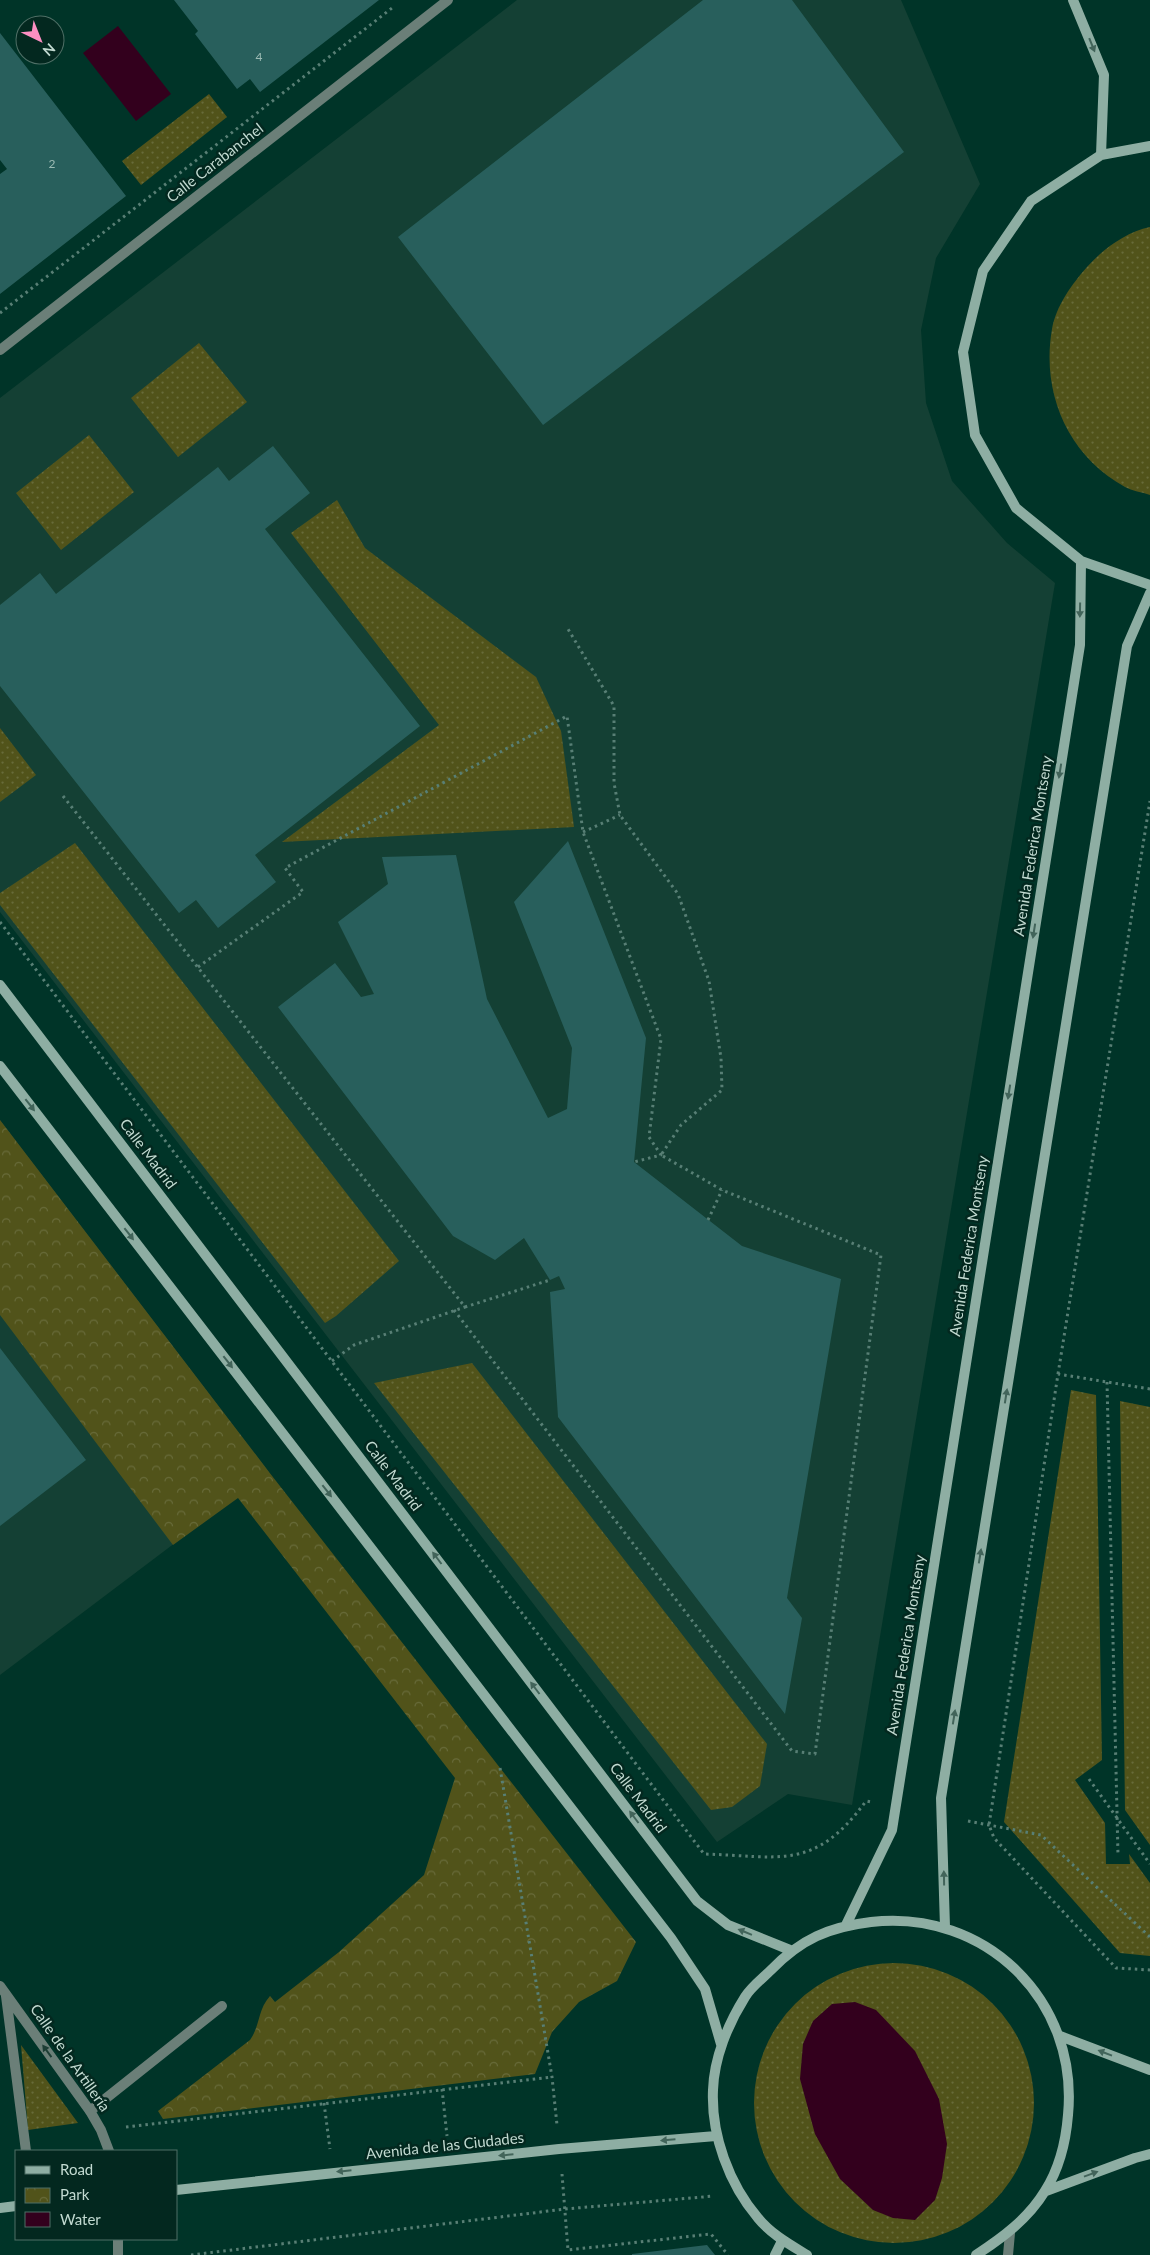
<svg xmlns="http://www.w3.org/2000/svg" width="1150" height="2255" font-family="Lato,sans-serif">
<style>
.built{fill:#144034}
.grass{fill:url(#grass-dots)}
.park{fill:url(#park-crowns)}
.water{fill:#33001d}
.building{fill:#285f5c}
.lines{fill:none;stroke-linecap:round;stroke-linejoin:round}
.path{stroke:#587f75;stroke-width:3;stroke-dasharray:2.5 4;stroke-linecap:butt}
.lane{stroke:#6b7f78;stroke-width:10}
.street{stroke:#6b7f78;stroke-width:10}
.secondary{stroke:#8eaea3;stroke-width:10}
.oneway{fill:#42645a}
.oneway2{fill:#1d3e35}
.labels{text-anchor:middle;stroke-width:5;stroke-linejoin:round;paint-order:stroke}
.number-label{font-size:12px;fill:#9cbbb4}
.street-label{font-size:15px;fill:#c2dad1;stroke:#03281f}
</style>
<defs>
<pattern id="grass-dots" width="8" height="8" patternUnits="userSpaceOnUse" patternTransform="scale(1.25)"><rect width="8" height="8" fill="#51531a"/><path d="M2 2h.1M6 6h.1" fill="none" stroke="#686b3a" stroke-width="1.8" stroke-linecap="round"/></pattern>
<pattern id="park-crowns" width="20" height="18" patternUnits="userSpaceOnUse" patternTransform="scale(1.25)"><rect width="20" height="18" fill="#51531a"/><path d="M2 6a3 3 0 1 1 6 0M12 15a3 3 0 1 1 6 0" fill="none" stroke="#686b3a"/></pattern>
</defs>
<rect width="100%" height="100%" fill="#003428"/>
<path class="built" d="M517 0H901L980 184 936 258 921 330 926 403 952 481 1007 543 1055 583 852 1805 788 1794 717 1842 0 912V398Z
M0 1120 269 1472 0 1675Z"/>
<path class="grass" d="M209 94 227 117 141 185 122 161Z
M1150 227V495C1142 492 1132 491 1125 487 1067 455 1041 392 1052 329 1056 306 1072 284 1087 267 1103 249 1126 232 1150 227Z
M199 343 247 402 178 457 131 398Z
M89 435 134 492 61 550 16 493Z
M337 500 365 548 536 677 561 731 574 827 282 842 439 725 291 533Z
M0 728 36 775 0 802Z
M75 843 399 1261 336 1316 325 1323 0 905V893Z
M472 1363 767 1744 760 1786 732 1807 711 1810 374 1383Z
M1071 1390 1096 1395 1102 1760 1075 1780 1105 1823 1106 1864H1130L1129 1854 1150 1883V1956L1120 1953 1004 1822Z
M1120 1401 1150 1407V1845L1125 1810Z
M754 2103a140 140 0 1 1 280 0a140 140 0 1 1-280 0Z
M21 2045 78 2123 28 2130Z"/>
<path class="park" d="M0 1120 269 1472 636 1942 617 1981 579 2002 552 2032 535 2074 163 2119 158 2111 250 2040C261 2024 257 2011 270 1996L275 2002 339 1952 424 1875 455 1778 238 1498 173 1545 0 1315Z"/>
<path class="water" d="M118 26 171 94 136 121 83 53Z
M855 2002 876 2010 915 2051 939 2099 947 2144 942 2178 935 2200 915 2220 893 2218 873 2210 840 2179 815 2134 800 2079 803 2044 813 2021 832 2004Z"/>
<path class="building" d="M174 0H379L260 92 250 79 237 89 195 34 198 31Z
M703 0H792L904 152 543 425 398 237Z
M0 33 126 196 0 294V174L7 169 0 160Z
M273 446 310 493 265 529 420 726 255 855 276 882 218 928 196 900 179 913 0 686V605L40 573 56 594 218 467 229 481Z
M568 841 646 1038 634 1162 742 1246 841 1279 787 1598 802 1618 785 1714 558 1417 550 1292 565 1289 559 1276 550 1280 524 1238 495 1260 453 1236 278 1007 335 963 361 997 374 994 338 922 388 884 382 857 456 855 487 999 548 1118 567 1109 572 1048 514 902Z
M0 1348 86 1460 0 1526Z
M707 2245 715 2255H632V2254Z"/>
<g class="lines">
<path class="path" d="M0 313 392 8
M63 796 465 1307 550 1280
M583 832 620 815
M0 922 704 1854C780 1856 814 1872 866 1801L871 1802
M198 967 303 892 285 868 567 716 583 832 661 1039 649 1137 661 1155 634 1162
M708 1220 722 1190
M454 1310 792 1751 815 1754 881 1255 722 1190 661 1155 681 1125 722 1090 721 1058 709 981 678 894 620 815 614 783V706L568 629
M332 1361 354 1345 465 1307
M1058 1374 1150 801
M1107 1382 1118 1855
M1150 1389 1058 1374 989 1825 994 1838 1116 1968 1150 1970
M500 1768 552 2077 557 2125
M1089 1779 1150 1864
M968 1821 1041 1835 1150 1937
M442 2089 447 2136
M324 2103 330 2149
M126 2127 552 2077
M562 2174 568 2250 711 2234 728 2255
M191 2255 565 2209 714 2196"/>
<path class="lane" d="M90 2111 222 2006"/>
<path class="street" d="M0 350 448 0
M0 1986 90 2111 101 2130 109 2151
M6 1996 26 2151
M118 2239V2255
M1008 2255 1010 2233"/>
<path class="secondary" d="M1073 0 1104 75 1101 155
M1150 146 1101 155 1031 201 983 271 963 352 975 435 1016 508 1081 561 1150 585
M0 985 697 1901 728 1925 790 1950
M0 1066 671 1938 705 1989 721 2044
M846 1925 892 1830 1080 645 1081 561
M945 1927 941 1798 1127 646 1150 593
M1060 2036 1150 2070
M176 2190 559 2149 716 2136
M1046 2191 1135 2158 1150 2154
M0 2208 16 2206
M775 2255 782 2241
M807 2255C789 2244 771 2234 758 2218 729 2184 711 2135 713 2090 714 2058 728 2024 745 1997 751 1987 763 1978 771 1970 801 1939 829 1927 871 1922 985 1909 1079 2000 1068 2115 1066 2140 1059 2169 1045 2191 1028 2219 1002 2238 976 2255"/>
</g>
<defs><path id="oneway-solid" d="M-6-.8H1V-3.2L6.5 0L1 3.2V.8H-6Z" transform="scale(1.25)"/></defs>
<g class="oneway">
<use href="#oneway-solid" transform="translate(1092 45) rotate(68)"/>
<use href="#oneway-solid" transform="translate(1080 610) rotate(91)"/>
<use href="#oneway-solid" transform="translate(1060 771) rotate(99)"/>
<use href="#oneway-solid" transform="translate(1034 931) rotate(99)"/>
<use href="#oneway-solid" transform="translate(1009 1092) rotate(99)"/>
<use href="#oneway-solid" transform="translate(30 1105) rotate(52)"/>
<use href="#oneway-solid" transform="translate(129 1234) rotate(52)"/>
<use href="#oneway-solid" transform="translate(228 1362) rotate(52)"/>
<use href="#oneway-solid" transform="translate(1006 1396) rotate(-81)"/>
<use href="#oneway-solid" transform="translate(327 1491) rotate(52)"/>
<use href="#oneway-solid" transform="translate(980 1556) rotate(-81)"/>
<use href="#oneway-solid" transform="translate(437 1558) rotate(-127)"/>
<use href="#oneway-solid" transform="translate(535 1688) rotate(-127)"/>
<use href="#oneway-solid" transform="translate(954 1717) rotate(-81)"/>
<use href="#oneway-solid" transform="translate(634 1817) rotate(-127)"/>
<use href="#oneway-solid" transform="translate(944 1878) rotate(-91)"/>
<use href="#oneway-solid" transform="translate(745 1932) rotate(-158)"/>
<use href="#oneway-solid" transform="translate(1105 2053) rotate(-159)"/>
<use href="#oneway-solid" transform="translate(668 2140) rotate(175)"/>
<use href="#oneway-solid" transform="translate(506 2155) rotate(174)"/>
<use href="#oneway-solid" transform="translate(344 2171) rotate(174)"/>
<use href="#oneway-solid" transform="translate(1091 2174) rotate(-20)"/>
</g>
<use class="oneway2" href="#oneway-solid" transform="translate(47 2051) rotate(-126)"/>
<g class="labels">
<g class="number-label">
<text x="259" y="61">4</text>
<text x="52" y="168">2</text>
</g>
<g class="street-label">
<text transform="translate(215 163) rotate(-38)" y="5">Calle Carabanchel</text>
<text transform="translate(1033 846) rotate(-81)" y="5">Avenida Federica Montseny</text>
<text transform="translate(148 1154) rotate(53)" y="5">Calle Madrid</text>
<text transform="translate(969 1246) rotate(-81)" y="5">Avenida Federica Montseny</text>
<text transform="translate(393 1476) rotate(53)" y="5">Calle Madrid</text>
<text transform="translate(906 1645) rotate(-81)" y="5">Avenida Federica Montseny</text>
<text transform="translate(638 1798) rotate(53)" y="5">Calle Madrid</text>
<text transform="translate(70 2058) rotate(55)" y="5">Calle de la Artillería</text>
<text transform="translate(445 2146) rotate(-6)" y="5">Avenida de las Ciudades</text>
</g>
</g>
<rect x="15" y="2150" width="162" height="90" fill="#03281f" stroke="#4f6f66"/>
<rect x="25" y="2166" width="25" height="8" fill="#8eaea3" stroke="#4f6f66"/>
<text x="60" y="2175" font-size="15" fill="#c2dad1">Road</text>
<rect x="25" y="2188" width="25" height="15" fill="url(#park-crowns)" stroke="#4f6f66"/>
<text x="60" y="2200" font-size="15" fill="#c2dad1">Park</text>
<rect x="25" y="2212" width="25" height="15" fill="#33001d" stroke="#4f6f66"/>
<text x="60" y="2225" font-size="15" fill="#c2dad1">Water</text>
<g transform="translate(40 40) rotate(137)"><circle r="24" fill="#03281f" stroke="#4f6f66"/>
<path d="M0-4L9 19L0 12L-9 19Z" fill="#fc8fc2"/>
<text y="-8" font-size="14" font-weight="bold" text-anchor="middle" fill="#c2dad1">N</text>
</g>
</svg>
